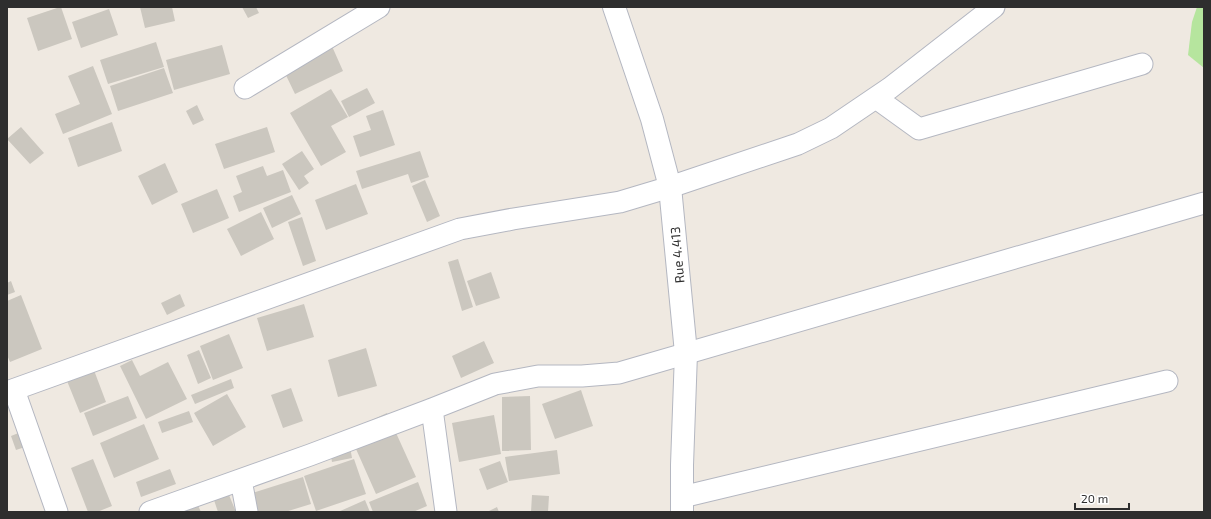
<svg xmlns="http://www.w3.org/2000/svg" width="1211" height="519" font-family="'Exo 2',sans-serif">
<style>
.green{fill:#b6e59e}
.building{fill:#cbc7bf}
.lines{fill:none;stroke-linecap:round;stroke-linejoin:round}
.street-casing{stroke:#b4b7c1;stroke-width:23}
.secondary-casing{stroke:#b4b7c1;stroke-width:24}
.street{stroke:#fff;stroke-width:21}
.secondary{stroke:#fff;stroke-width:22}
.labels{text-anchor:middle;stroke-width:3;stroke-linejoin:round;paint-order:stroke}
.street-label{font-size:13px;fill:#2e2e2e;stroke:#fff}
</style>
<rect width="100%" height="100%" fill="#efe9e1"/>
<path class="green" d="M1197 7H1204V68L1188 55 1192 22Z"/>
<path class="building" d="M60 7H61L72 39 38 51 27 18Z
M140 7H172L175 21 145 28Z
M242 7H256L259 13 248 18Z
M109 9 118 35 81 48 72 22Z
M156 42 164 67 108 84 100 60Z
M331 44 343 71 295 94 282 67Z
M222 45 230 74 174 90 166 60Z
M93 66 112 114 63 134 55 114 80 104 68 76Z
M164 68 173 93 118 111 110 86Z
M367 88 375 103 349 117 341 101Z
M331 89 348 117 331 126 346 152 321 166 290 113Z
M197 105 204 120 193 125 186 111Z
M383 110 395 145 360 157 353 136 371 130 366 116Z
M112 122 122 151 78 167 68 138Z
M21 127 44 153 30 164 7 139Z
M267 127 275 152 224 169 215 144Z
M302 151 314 169 304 176 309 183 299 190 282 164Z
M420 151 429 177 411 183 408 174 362 189 356 171Z
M165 163 178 192 152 205 138 176Z
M263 166 267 176 283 170 291 192 239 212 233 196 242 192 236 176Z
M425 180 440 216 427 222 412 186Z
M356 184 368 214 326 230 315 200Z
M217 189 229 218 193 233 181 204Z
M292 195 301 214 272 228 263 208Z
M261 212 274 239 241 256 227 229Z
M302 217 316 261 303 266 288 222Z
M458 259 473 307 462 311 448 262Z
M491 272 500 298 476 306 467 281Z
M11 281 15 292 7 295V283Z
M180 294 185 306 167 315 161 303Z
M21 295 42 349 10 362 7 355V301Z
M304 304 314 337 267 351 257 318Z
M229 334 243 368 213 380 200 346Z
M484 341 494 363 461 378 452 356Z
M366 348 377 386 338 397 328 360Z
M199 350 211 378 198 384 187 355Z
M132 360 140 376 168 362 187 399 146 419 120 366Z
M92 365 106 402 80 413 65 376Z
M231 379 234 388 195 404 191 395Z
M291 388 303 421 283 428 271 395Z
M581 390 593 426 555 439 542 404Z
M227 394 246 427 213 446 194 413Z
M128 396 137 418 93 436 84 413Z
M530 396 531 450 502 451V397Z
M189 411 193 422 162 433 158 422Z
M387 413 416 477 376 494 348 431Z
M494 415 501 454 459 462 452 423Z
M144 424 159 459 114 478 100 443Z
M21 432 25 447 16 450 11 436Z
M349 441 352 458 332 462 329 445Z
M557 450 560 474 509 481 505 457Z
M93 459 112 506 97 512H88L71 468Z
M354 459 366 494 316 511 304 476Z
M500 461 508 482 487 490 479 469Z
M170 469 176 484 141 497 136 482Z
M303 477 311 504 285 512H255L249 494Z
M418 482 427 506 413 512H373L369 502Z
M229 495 236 512H218L214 500Z
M532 495 549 496 548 512H531Z
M195 499 201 512H176Z
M365 500 370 512H338Z
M497 507 499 512H487Z"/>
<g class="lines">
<defs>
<path id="street" d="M245 88 379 7
M876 98 919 129 1142 64
M14 390 57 512
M7 392 460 229 513 219 620 202 670 187 798 144 831 128 890 88 994 7
M432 409 446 512
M241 480 247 512
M682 497 1167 381
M150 512 310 455 432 409 495 384 538 376H582L619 373 1204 203"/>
<path id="secondary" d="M614 7 652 119 670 187 686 353 682 465V512"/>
</defs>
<use href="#street" class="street-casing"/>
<use href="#secondary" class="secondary-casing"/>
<use href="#street" class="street"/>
<use href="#secondary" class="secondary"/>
</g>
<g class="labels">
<g class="street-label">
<text transform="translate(677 255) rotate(-95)" y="5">Rue 4.413</text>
</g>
</g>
<rect width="1211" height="519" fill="none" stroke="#2e2e2e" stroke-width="16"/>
<path d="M1075 503v6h54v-6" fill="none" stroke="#2e2e2e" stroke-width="2"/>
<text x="1081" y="503" font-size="12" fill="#2e2e2e" stroke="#ffffff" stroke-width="3" paint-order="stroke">20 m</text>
</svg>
